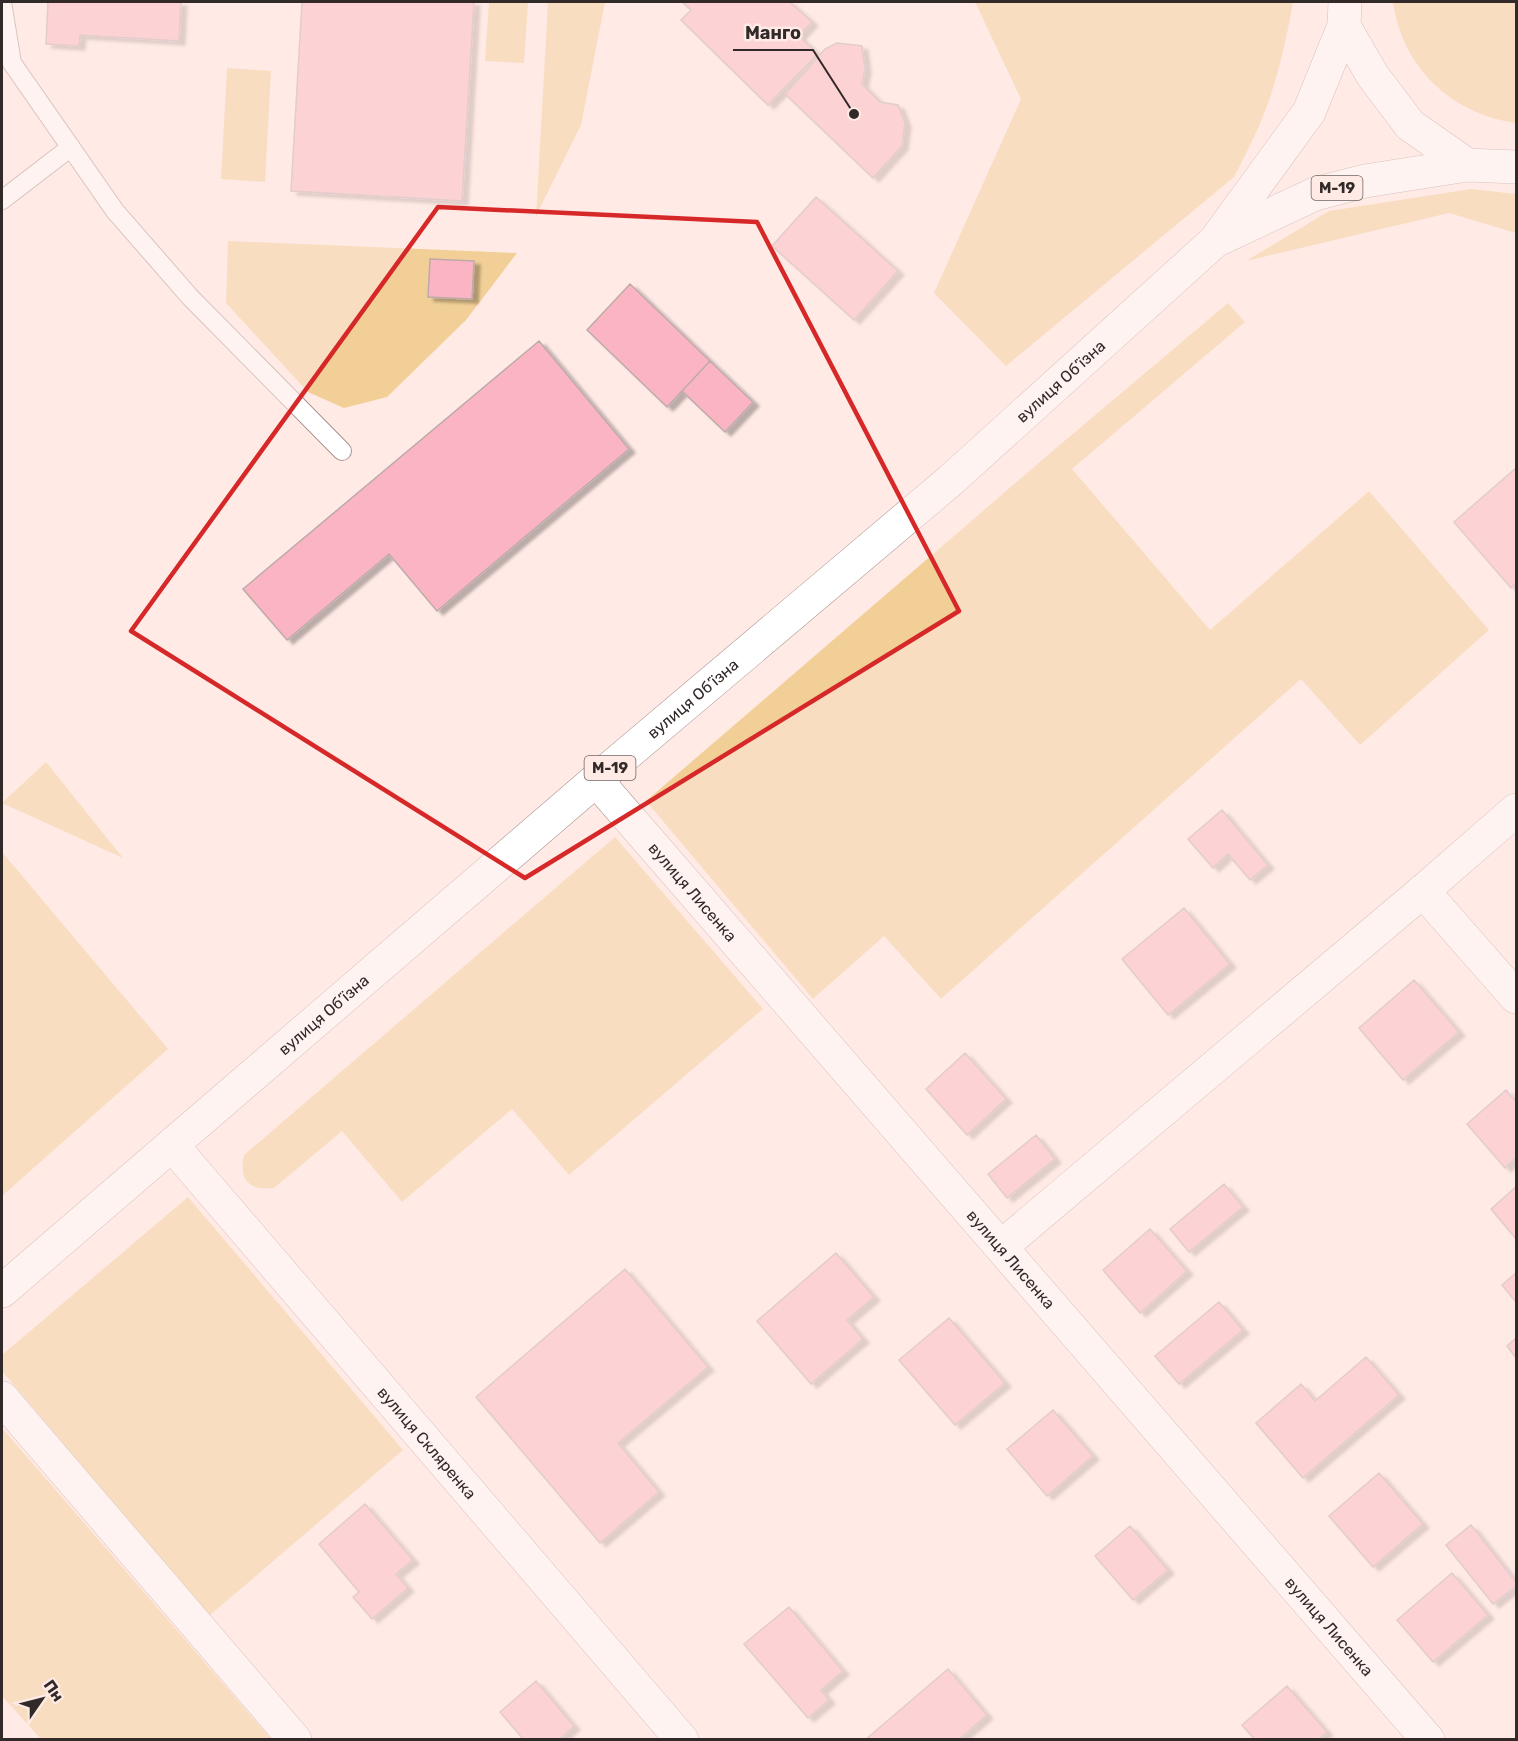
<svg xmlns="http://www.w3.org/2000/svg" width="1518" height="1741" font-family="Rubik,sans-serif">
<style>
.green{fill:#f1cf96}
.building{fill:#fbb5c2;stroke:#beaaad;stroke-width:1.5;filter:url(#shadow)}
.lines{fill:none;stroke-linecap:round;stroke-linejoin:round}
.service-casing{stroke:#a89490;stroke-width:20}
.minor-casing{stroke:#a89490;stroke-width:34}
.trunk-casing{stroke:#a89490;stroke-width:34}
.service{stroke:#fff;stroke-width:18}
.minor{stroke:#fff;stroke-width:33}
.trunk{stroke:#fff;stroke-width:33}
.marked{fill:none;stroke:#d62828;stroke-width:4.5;stroke-linejoin:round}
.labels{text-anchor:middle;stroke-width:5;stroke-linejoin:round;paint-order:stroke}
.shield{fill:#ffeae5;stroke:#706461;stroke-width:1.5}
.shield-label{font-size:15px;font-weight:bold;fill:#322a29}
.street-label{font-size:16px;fill:#322a29;stroke:#ffeae5}
.leader{fill:none;stroke:#322a29;stroke-width:2}
.callout-dot{fill:#322a29;stroke:#ffeae5;stroke-width:2}
.callout-label{font-size:18px;text-anchor:middle;font-weight:bold;fill:#322a29;stroke:#ffeae5;stroke-width:5;stroke-linejoin:round;paint-order:stroke}
</style>
<defs>
<filter id="shadow"><feDropShadow dx="6" dy="4" stdDeviation="1.5" flood-color="#0004"/></filter>
</defs>
<rect width="100%" height="100%" fill="#ffeae5"/>
<path class="green" d="M489 2H528L524 63 485 61Z
M548 2H605L581 125 536 216Z
M975 2H1293C1288 31 1282 59 1273 88 1264 119 1249 148 1234 177L1006 366 934 293 1021 99Z
M1393 2H1516V123C1451 114 1402 67 1393 2Z
M227 68 271 71 265 182 221 179Z
M1471 189 1516 194V233L1449 213 1246 261 1329 211Z
M228 241 517 253 466 320 387 397 344 408 308 392 226 303Z
M1228 303 1245 322 1072 469 1210 630 1369 491 1489 630 1360 745 1301 679 941 999 884 936 813 999 646 801 1055 449Z
M46 762 123 858 2 803Z
M615 837 763 1009 569 1175 512 1109 402 1202 342 1131 274 1188C248 1191 239 1180 244 1155Z
M2 852 168 1049 2 1196Z
M188 1197 403 1450 209 1616 2 1371V1355Z
M2 1428 271 1739H41L2 1696Z"/>
<path class="building" d="M48 2H181L179 41 80 35 79 46 46 44Z
M302 2H474L462 201 291 191Z
M682 2H790L812 22 799 36 818 54 768 105 681 20 691 10Z
M837 43 862 46 865 69 862 84 880 102 898 105 905 123 902 146 873 178 785 94 825 49Z
M816 197 898 271 854 320 772 246Z
M430 259 474 261 472 299 428 297Z
M630 284 710 361 667 407 587 330Z
M539 341 629 449 437 611 389 554 287 640 243 589Z
M710 361 753 402 725 432 682 391Z
M1516 468V583L1511 588 1454 522Z
M1222 810 1268 865 1250 880 1228 854 1213 868 1188 839Z
M1184 908 1230 964 1168 1015 1122 959Z
M1414 980 1459 1032 1403 1080 1359 1028Z
M965 1053 1006 1099 967 1135 926 1089Z
M1506 1090 1516 1102V1157L1505 1168 1467 1124Z
M1036 1135 1055 1159 1007 1198 988 1174Z
M1224 1184 1243 1207 1189 1252 1170 1229Z
M1516 1187V1239L1491 1209Z
M1150 1229 1187 1271 1140 1313 1103 1270Z
M836 1253 874 1297 847 1320 863 1339 811 1384 757 1321Z
M625 1269 708 1367 618 1443 659 1492 600 1543 476 1397Z
M1516 1273V1302L1502 1285Z
M1219 1302 1243 1330 1179 1384 1155 1356Z
M949 1318 1005 1383 955 1425 899 1360Z
M1516 1338V1358L1507 1346Z
M1366 1357 1399 1395 1303 1478 1256 1423 1301 1384 1315 1401Z
M1053 1410 1093 1456 1047 1496 1007 1449Z
M1379 1473 1423 1524 1373 1567 1329 1516Z
M365 1504 413 1560 396 1574 408 1588 372 1619 353 1597 359 1592 319 1544Z
M1471 1525 1516 1582V1586L1493 1604 1446 1545Z
M1130 1526 1168 1570 1133 1600 1095 1556Z
M1452 1573 1488 1615 1433 1662 1397 1620Z
M789 1607 843 1671 821 1690 829 1700 808 1718 744 1644Z
M948 1669 987 1715 958 1740H865Z
M536 1681 574 1726 559 1740H524L500 1712Z
M1287 1686 1327 1732 1318 1740H1255L1242 1725Z"/>
<g class="lines">
<defs>
<path id="service" d="M2 2 12 63 115 211 190 297 342 451
M2 200 71 147"/>
<g id="minor">
<path id="s1" d="M596 780 1428 1740"/>
<path d="M1423 891 1516 997"/>
<path id="s2" d="M172 1145 682 1740"/>
<path d="M1002 1246 1423 891 1516 810"/>
<path d="M2 1398 295 1740"/>
</g>
<g id="trunk">
<path d="M1344 26 1373 76 1410 125 1467 165"/>
<path d="M1219 239 1315 194 1365 181 1467 165 1516 167"/>
<path id="s3" d="M2 1291 596 780 951 480 1215 241 1309 112 1344 26 1345 2"/>
</g>
</defs>
<use href="#service" class="service-casing"/>
<use href="#minor" class="minor-casing"/>
<use href="#trunk" class="trunk-casing"/>
<use href="#service" class="service"/>
<use href="#minor" class="minor"/>
<use href="#trunk" class="trunk"/>
</g>
<path d="M0 0H1518V1741H0ZM438 207 757 222 959 611 525 878 131 631Z" fill="#ffeae5" fill-opacity=".55" fill-rule="evenodd"/>
<path class="marked" d="M438 207 757 222 959 611 525 878 131 631Z"/>
<g class="labels">
<g class="shield">
<rect x="1311.5" y="176" width="51" height="24" rx="4.5"/>
<rect x="584.5" y="756" width="51" height="24" rx="4.5"/>
</g>
<g class="shield-label">
<text x="1337" y="193">М-19</text>
<text x="610" y="773">М-19</text>
</g>
<g class="street-label">
<text dy="6" stroke="none"><textPath href="#s3" startOffset="1396">вулиця Об’їзна</textPath></text>
<text dy="6" stroke="none"><textPath href="#s3" startOffset="910">вулиця Об’їзна</textPath></text>
<text dy="6" stroke="none"><textPath href="#s1" startOffset="148">вулиця Лисенка</textPath></text>
<text dy="6" stroke="none"><textPath href="#s3" startOffset="424">вулиця Об’їзна</textPath></text>
<text dy="6" stroke="none"><textPath href="#s1" startOffset="634">вулиця Лисенка</textPath></text>
<text dy="6" stroke="none"><textPath href="#s2" startOffset="392">вулиця Скляренка</textPath></text>
<text dy="6" stroke="none"><textPath href="#s1" startOffset="1120">вулиця Лисенка</textPath></text>
</g>
</g>
<path class="leader" d="M854 114L813 50H733"/>
<circle class="callout-dot" cx="854" cy="114" r="6"/>
<g class="callout-label">
<text x="773" y="39">Манго</text>
</g>
<rect width="1518" height="1741" fill="none" stroke="#322a29" stroke-width="6"/>
<g transform="translate(42 1699) rotate(55)" stroke="#ffeae5" stroke-width="4.5" paint-order="stroke">
<path d="M0-4.5L10 22L0 15L-10 22Z" fill="#322a29"/>
<text y="-9" font-size="16" font-weight="bold" text-anchor="middle" fill="#322a29">Пн</text>
</g>
</svg>
